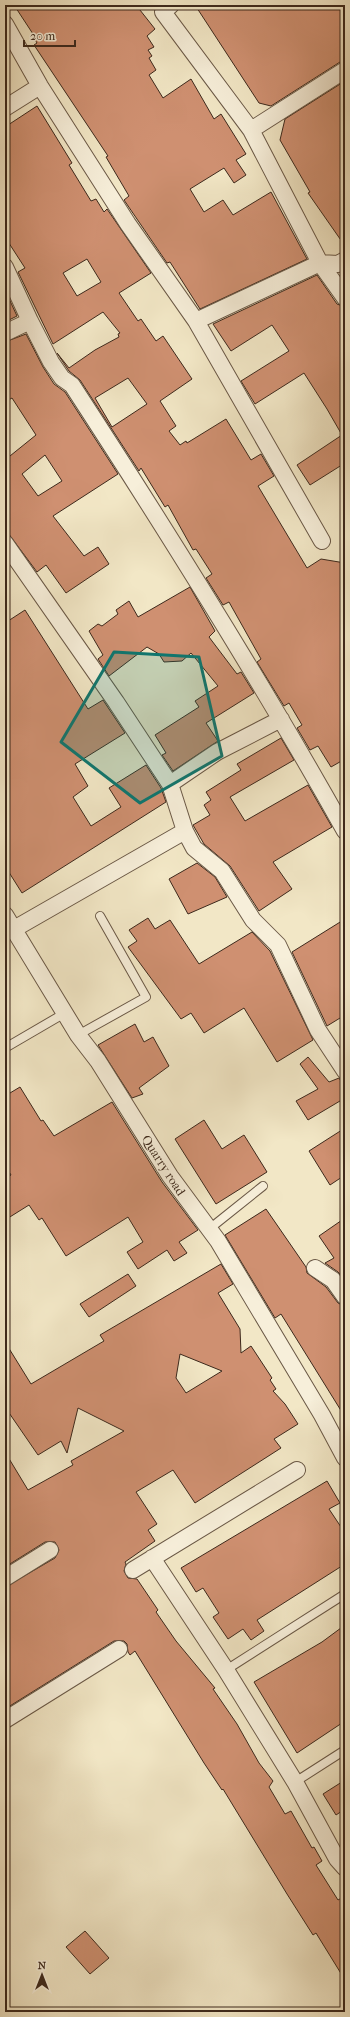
<svg xmlns="http://www.w3.org/2000/svg" width="350" height="2017" font-family="'IM FELL French Canon',serif">
<style>
.building{fill:#cf9071;stroke:#3d291c;fill-rule:evenodd}
.lines{fill:none;stroke-linecap:round;stroke-linejoin:round}
.lane-casing{stroke:#6a5846;stroke-width:10}
.street-casing{stroke:#6a5846;stroke-width:18}
.lane{stroke:#f7efda;stroke-width:8}
.street{stroke:#f7efda;stroke-width:16}
.marked{fill:#0f766e;fill-opacity:0.2;stroke:#0f766e;stroke-width:3;stroke-linejoin:round}
.labels{text-anchor:middle;stroke-width:3;stroke-linejoin:round;paint-order:stroke}
.street-label{font-size:13px;fill:#3d291c;stroke:#f7efda}
</style>
<rect width="100%" height="100%" fill="#f2e7c6"/>
<filter id="stains"><feTurbulence type="fractalNoise" baseFrequency=".005" numOctaves="4"/><feColorMatrix values="0 0 0 0 .2 0 0 0 0 .09 0 0 0 0 .02 0 0 0 .5 -.17"/></filter>
<radialGradient id="worn" r=".72"><stop offset=".6" stop-color="#630" stop-opacity="0"/><stop offset="1" stop-color="#630" stop-opacity=".3"/></radialGradient>
<path class="building" d="M14 5H136L155 29 147 36 154 47 148 50 152 56 149 58 156 70 149 75 163 98 191 79 214 119 221 114 246 154 236 160 246 175 234 183 224 168 190 189 204 212 223 200 233 215 271 192 307 259 200 309 170 262 167 263 124 200 129 196 106 157 108 156 34 45 37 43 32 35 33 34Z
M195 5H345V61L340 62 271 106 259 103Z
M345 81V246L308 193 310 192 280 140 285 119Z
M37 106 72 163 69 165 91 201 96 199 104 212 107 209 151 273 119 293 138 321 141 319 156 341 163 336 192 379 160 401 176 426 169 431 180 445 186 441 187 443 226 419 251 460 261 454 274 476 258 486 307 568 321 559 345 563V759L331 767 318 746 310 750 297 728 302 725 289 703 284 706 257 662 261 659 229 602 223 605 206 578 212 574 196 549 193 550 168 505 165 507 141 468 139 471 80 380 69 371 57 353 69 368 95 350 119 337 118 334 120 333 103 312 53 344 18 272 25 268 5 237V127ZM87 259 101 282 77 296 63 273ZM128 378 147 404 112 427 95 398Z
M317 275 337 304 345 307V463L310 485 297 465 342 435 327 409 304 373 255 404 241 381 289 351 272 325 231 351 213 324Z
M5 290 17 316 5 322Z
M26 334 43 367 54 384 65 392 118 474 53 516 84 556 98 547 109 564 66 593 46 565 37 572 5 529V460L36 435 12 398 5 402V342ZM45 455 62 481 38 496 22 474Z
M190 587 215 631 209 637 237 674 241 672 254 693 206 723 218 741 173 771 162 755 166 753 155 735 199 707 195 701 218 686 191 653 182 661 164 662 159 654 147 647 109 676 98 659 103 655 89 631 98 624 102 626 118 614 116 610 129 601 138 617Z
M25 610 88 709 103 700 125 733 75 764 88 786 73 797 91 826 121 807 109 788 146 765 161 788 166 802 22 893 5 866V623Z
M281 738 294 760 230 797 245 821 308 785 332 827 273 862 292 889 259 911 230 866 204 844 193 825 210 815 204 805 211 800 206 792 241 770 237 764Z
M197 863 215 877 227 897 188 914 169 879Z
M148 918 155 929 170 920 199 964 252 932 270 951 313 1040 277 1062 244 1008 204 1033 191 1013 181 1019 128 947 137 941 129 930Z
M345 919V1015L327 1026 292 952Z
M135 1024 144 1042 153 1037 169 1066 139 1088 143 1094 132 1098 98 1045Z
M308 1057 329 1082 339 1078 345 1088V1098L308 1120 296 1101 318 1089 300 1064Z
M20 1087 41 1121 43 1120 54 1136 112 1102 162 1182 198 1230 179 1242 187 1253 174 1261 167 1250 138 1269 127 1252 143 1242 128 1217 66 1256 42 1218 39 1220 29 1205 5 1220V1179L11 1175 5 1165V1096Z
M204 1120 222 1149 244 1135 267 1172 216 1204 175 1139Z
M345 1128V1175L330 1185 309 1151Z
M266 1209 306 1267 307 1273 326 1287 338 1303 345 1306V1417L281 1314 275 1318 225 1235Z
M345 1218V1279H344L338 1272 325 1263 334 1258 319 1236Z
M221 1264 233 1284 218 1293 240 1329 241 1353 251 1346 272 1378 270 1380 276 1389 273 1391 285 1404 298 1424 274 1439 281 1448 195 1503 173 1470 136 1492 157 1524 148 1530 155 1541 125 1562 126 1564 124 1571 128 1578 137 1579 158 1610 156 1612 176 1641 215 1688 213 1689 237 1724 259 1763 273 1781 269 1787 285 1814 291 1811 312 1848 314 1847 322 1861 316 1865 338 1900 345 1896V1980L316 1933 313 1935 287 1894 223 1789 222 1790 204 1763 135 1651 130 1655 128 1652 127 1644 124 1641H114L5 1709V1587L55 1558 59 1550 55 1542H45L5 1567V1452L28 1490 73 1465 71 1461 124 1431 78 1408 67 1453 61 1441 38 1455 5 1407V1342L31 1384 104 1341 100 1335ZM180 1354 222 1371 186 1393 176 1378Z
M128 1274 136 1286 89 1317 80 1304Z
M327 1481 340 1503 329 1509 345 1533V1564L257 1620 264 1631 251 1640 243 1629 228 1639 213 1617 219 1613 203 1588 196 1592 181 1568Z
M345 1625V1721L297 1753 254 1682 322 1642Z
M345 1780V1809L336 1815 323 1794Z
M85 1931 109 1958 90 1974 66 1947Z"/>
<g class="lines">
<defs>
<path id="lane" d="M78 1035 146 997 100 916
M5 1048 65 1013
M208 1230 263 1186
M226 1670 345 1594
M295 1782 345 1750"/>
<path id="street" d="M171 5 163 12 251 130 320 263 345 298
M5 24 40 86 128 224 196 321 322 541
M5 108 40 86
M251 130 345 70
M5 267 30 321 51 362 62 378 72 385C167 531 260 679 345 831
M196 321 320 263 338 264 345 260
M5 333 30 321
M5 543 116 702 170 784 185 831 194 848 222 871 253 920 278 945 318 1030 345 1071
M170 784 217 752 281 719
M5 915 78 1035 98 1061 170 1176 218 1241 322 1415 345 1458
M14 929 185 831
M315 1268 333 1280 345 1297
M152 1558 226 1670 295 1782 337 1859 345 1868
M133 1570 297 1470
M5 1578 50 1550
M5 1720 119 1649"/>
</defs>
<use href="#lane" class="lane-casing"/>
<use href="#street" class="street-casing"/>
<use href="#lane" class="lane"/>
<use href="#street" class="street"/>
</g>
<path class="marked" d="M114 652 199 657 222 756 140 803 61 742Z"/>
<g class="labels">
<g class="street-label">
<text transform="translate(164 1165) rotate(57)" y="5">Quarry road</text>
</g>
</g>
<rect width="350" height="2017" fill="none" stroke="#f2e7c6" stroke-width="20"/>
<rect x="6" y="6" width="338" height="2005" fill="none" stroke="#3d291c" stroke-width="2"/>
<rect x="10" y="10" width="330" height="1997" fill="none" stroke="#3d291c"/>
<g transform="translate(42 1975)" stroke="#f7efda" stroke-width="3" paint-order="stroke">
<path d="M0-3L7 15L0 10L-7 15Z" fill="#3d291c"/>
<text y="-6" font-size="11" font-weight="bold" text-anchor="middle" fill="#3d291c">N</text>
</g>
<path d="M24 40v6h51v-6" fill="none" stroke="#3d291c" stroke-width="2"/>
<text x="30" y="40" font-size="12" fill="#3d291c" stroke="#f7efda" stroke-width="3" paint-order="stroke">20 m</text>
<rect width="100%" height="100%" filter="url(#stains)"/>
<rect width="100%" height="100%" fill="url(#worn)"/>
</svg>
